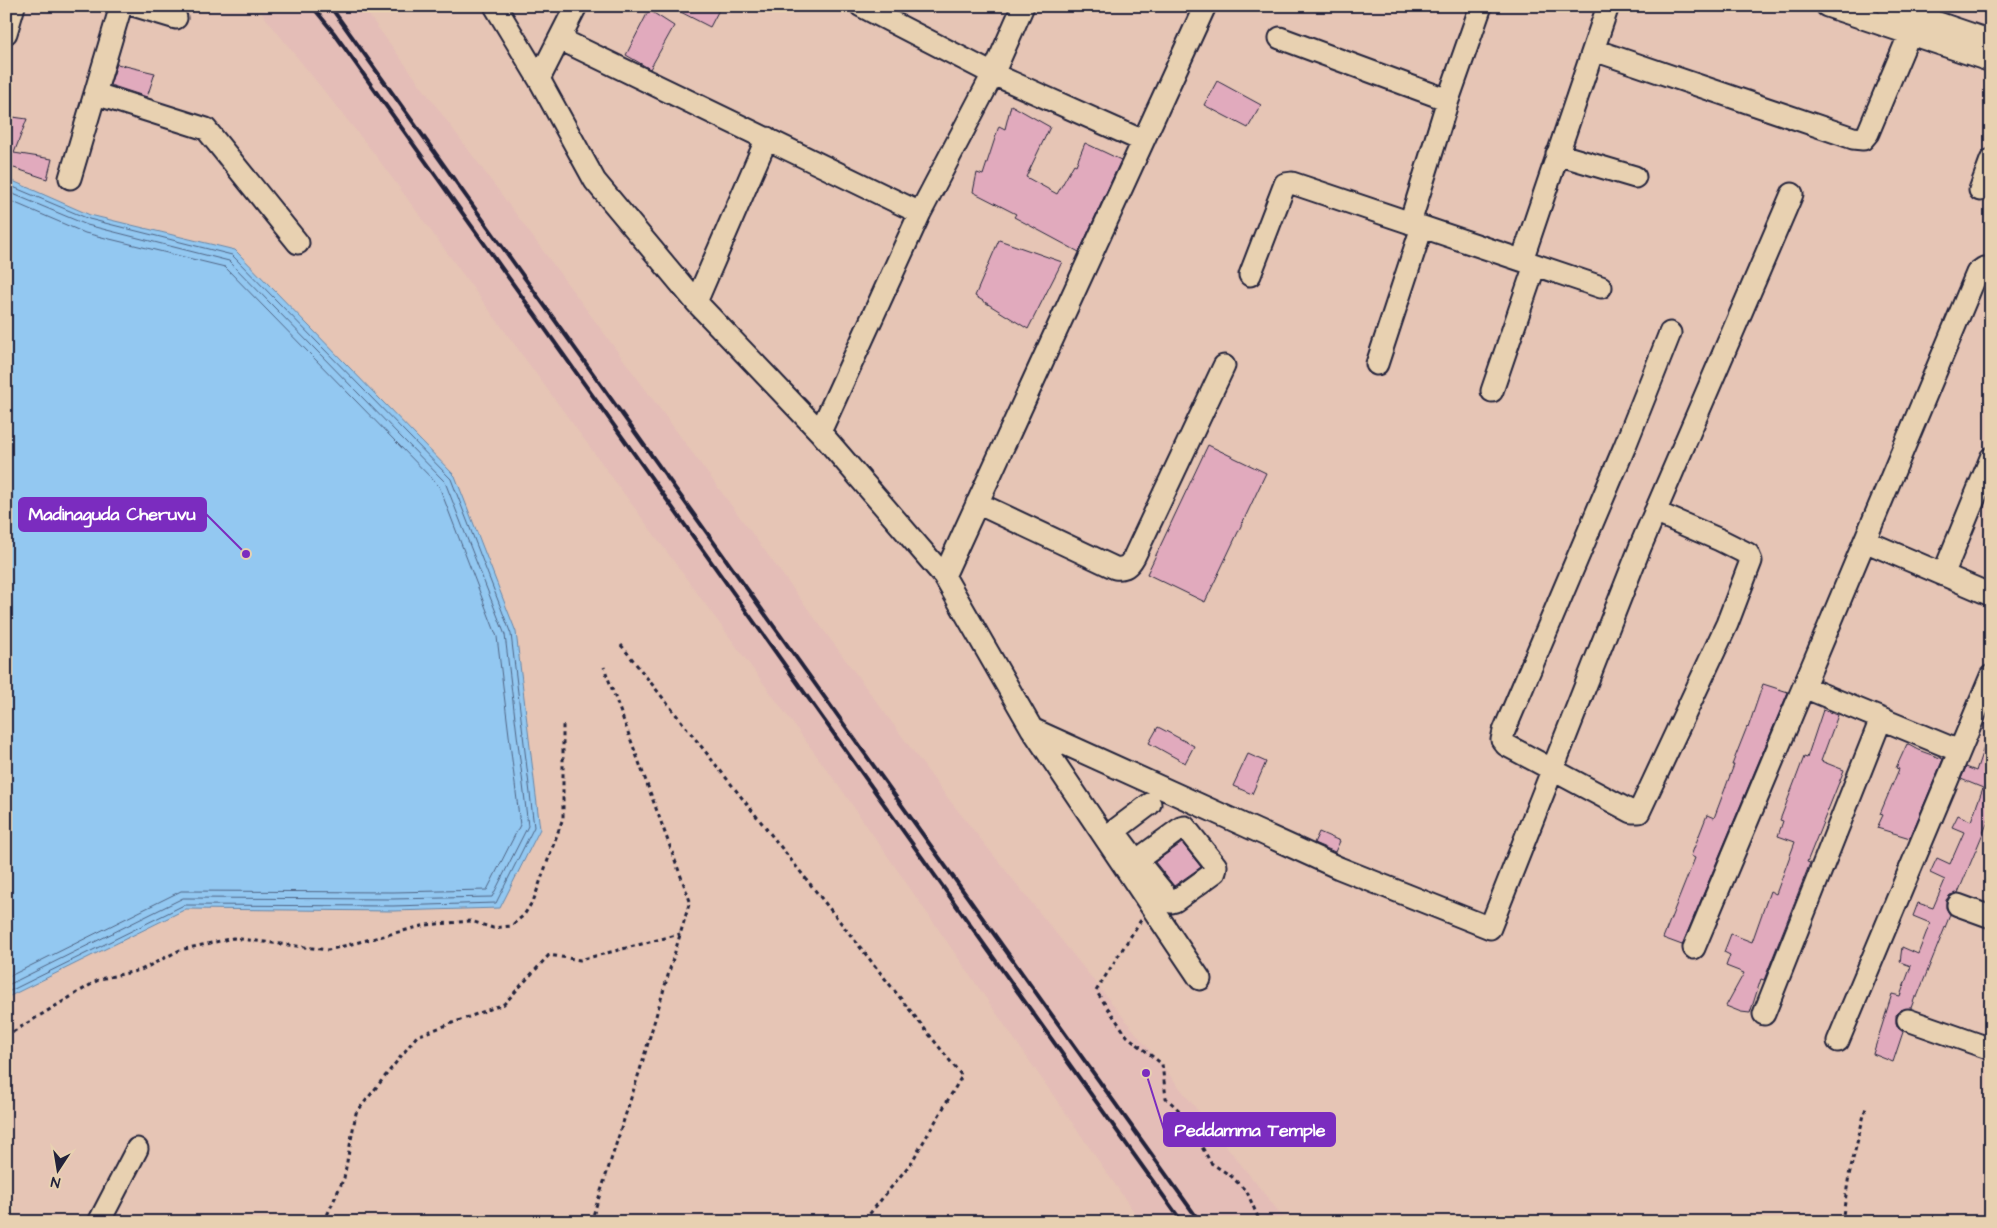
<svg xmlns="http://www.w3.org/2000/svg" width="1997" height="1228" font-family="'Architects Daughter',sans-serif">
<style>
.built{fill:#e4bdb7}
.water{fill:#93c8f1;stroke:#6686a8}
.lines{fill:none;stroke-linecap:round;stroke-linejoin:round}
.shore{stroke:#4f6484;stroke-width:1}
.building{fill:#e1aabd;stroke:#22223b}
.minor-casing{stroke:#22223b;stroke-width:25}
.path{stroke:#22223b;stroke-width:3;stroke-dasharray:4 4;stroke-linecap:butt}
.minor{stroke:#e8d1b1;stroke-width:21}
.rail{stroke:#22223b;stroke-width:4}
.leader{fill:none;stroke:#7b2cbf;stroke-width:2}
.callout-dot{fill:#7b2cbf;stroke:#e8d1b1;stroke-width:2}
.callout{fill:#7b2cbf;stroke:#7b2cbf;stroke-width:2}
.callout-label{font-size:18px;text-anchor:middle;font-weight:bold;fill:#fff}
</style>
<rect width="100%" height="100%" fill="#e6c5b5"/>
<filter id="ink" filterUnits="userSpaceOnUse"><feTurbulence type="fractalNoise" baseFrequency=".02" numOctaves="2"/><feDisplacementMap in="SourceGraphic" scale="10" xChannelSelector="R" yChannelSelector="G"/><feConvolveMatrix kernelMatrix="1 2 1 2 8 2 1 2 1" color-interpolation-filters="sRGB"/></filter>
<g filter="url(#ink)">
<path class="built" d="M256 6H362L947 797 1287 1222H1141L844 793 373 152Z"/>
<path class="water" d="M6 178 90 215 235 250 455 476 516 632 540 829 500 908 393 911 186 909 6 998Z"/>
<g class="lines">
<path class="shore" d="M6 184 89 219 232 255 451 479 511 634 534 827 496 903 393 906 184 905 6 993
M6 191 87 225 229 261 445 482 505 635 528 826 492 897 393 899 183 898 6 986
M6 199 85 233 225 267 439 486 497 637 520 825 487 890 393 892 181 891 6 978"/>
</g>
<path class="building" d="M669 6H721L710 27Z
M649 10 674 26 650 69 626 55Z
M117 64 155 73 147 97 110 85Z
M1217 81 1261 105 1248 128 1204 105Z
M1011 105 1050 127 1026 177 1057 194 1074 164 1076 165 1085 143 1121 160 1079 252 1014 217 1016 214 973 192 977 173 983 175 999 126 1005 129Z
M6 116 27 119 14 153 52 159 47 179 8 166 6 170Z
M999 240 1062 262 1028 329 975 296Z
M1208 445 1266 473 1205 602 1147 574Z
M1763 684 1788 692 1682 945 1663 938 1695 858 1691 856 1707 815 1714 818 1734 765H1732L1747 727 1748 728Z
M1823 710 1838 715 1821 761 1844 770 1807 862 1810 863 1764 980 1761 979 1750 1013 1741 1012 1726 1006 1744 973 1726 966 1730 955 1724 952 1731 934 1752 942 1770 891 1776 894 1795 842 1778 836 1783 821 1780 820 1804 757 1807 758Z
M1158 727 1194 746 1185 763 1149 743Z
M1988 735H1991V814L1958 893 1950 895 1946 900V908L1950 915 1917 997H1915L1911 1008 1900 1010 1896 1015V1023L1898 1028 1903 1032 1893 1062 1873 1054 1892 994 1900 996 1911 966 1900 962 1902 947 1918 954 1930 923 1913 916 1918 903 1933 908 1945 880 1930 873 1937 858 1950 864 1964 832 1952 827 1958 815 1971 821 1983 788 1961 779 1966 767 1976 771Z
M1907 744 1918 750 1943 759 1910 838 1877 828 1883 815 1880 814 1899 769 1896 768Z
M1248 754 1266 762 1252 794 1233 786Z
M1319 832 1340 841 1335 852 1314 843Z
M1182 843 1201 867 1174 886 1155 862Z"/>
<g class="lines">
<defs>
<path id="minor" d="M136 6 176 18
M495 6 539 79 595 181 696 302 820 432 944 576 1032 729 1200 979
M861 6 993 74 1143 141
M1827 6 1991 61
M1888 6 1991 41
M6 33 14 6
M1280 38 1448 100
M560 39 920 213
M1594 50 1853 138 1863 139 1868 133 1910 33
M539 79 576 6
M96 94 206 129 298 243
M1557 154 1635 177
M70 178 121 6
M1980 190 1991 160
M1410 223 1448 100 1481 6
M1522 260 1608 6
M1250 275 1285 184 1292 183 1601 287
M696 302 767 138
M1377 364 1422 227
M1492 391 1535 265
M820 432 920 213 993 74 1023 6
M977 503 1115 568C1125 569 1129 566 1134 557L1224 366
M1655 512 1720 540 1748 554 1751 561 1727 624 1639 812H1632L1506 745 1502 740 1504 731 1625 446 1670 333
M1865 541 1991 595
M1943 575 1991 458
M944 576 1205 6
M1804 687 1959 751
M1032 729 1339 868 1490 928 1641 545 1792 194
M1185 827 1216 866 1215 872 1175 901 1171 902 1137 860 1181 828Z
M1129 851 1114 831 1150 804
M1958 905 1991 917
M1694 948 1977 273 1984 268H1991
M1764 1014 1881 719
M1908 1020 1991 1049
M1838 1041 1991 676
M99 1222 137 1149"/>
</defs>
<use href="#minor" class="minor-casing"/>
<path class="path" d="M621 645 962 1076 911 1163 863 1222
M1141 920 1096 991 1127 1036 1162 1064 1166 1098 1184 1115 1211 1163 1231 1176 1247 1192 1260 1222
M6 1036 100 979 141 970 180 950 233 938 328 950 426 925 471 921 493 928 511 926 524 915 534 899 563 818V723
M324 1222 344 1178 356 1113 417 1036 504 1004 549 955 580 960 680 934
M591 1222 640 1070 690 901 604 667
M1842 1222 1849 1175 1866 1107"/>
<use href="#minor" class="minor"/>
<path class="rail" d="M312 6 334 33 1182 1222
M330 6 1200 1222"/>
</g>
</g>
<path class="leader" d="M246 554L206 514M1146 1073L1164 1130"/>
<g class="callout-dot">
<circle cx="246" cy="554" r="5"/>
<circle cx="1146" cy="1073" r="5"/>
</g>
<g class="callout">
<rect x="19" y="498" width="187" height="33" rx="5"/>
<rect x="1164" y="1113" width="171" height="33" rx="5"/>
</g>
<g class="callout-label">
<text x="112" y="520">Madinaguda Cheruvu</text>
<text x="1250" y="1136">Peddamma Temple</text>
</g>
<rect width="1997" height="1228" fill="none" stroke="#e8d1b1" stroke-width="25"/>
<rect x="12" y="12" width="1972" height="1203" fill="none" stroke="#22223b" stroke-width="2" filter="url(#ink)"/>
<g transform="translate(58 1170) rotate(192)" stroke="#e8d1b1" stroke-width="4" paint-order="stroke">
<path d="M0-4L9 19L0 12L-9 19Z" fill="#22223b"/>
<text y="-8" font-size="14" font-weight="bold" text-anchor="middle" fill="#22223b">N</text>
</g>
</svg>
